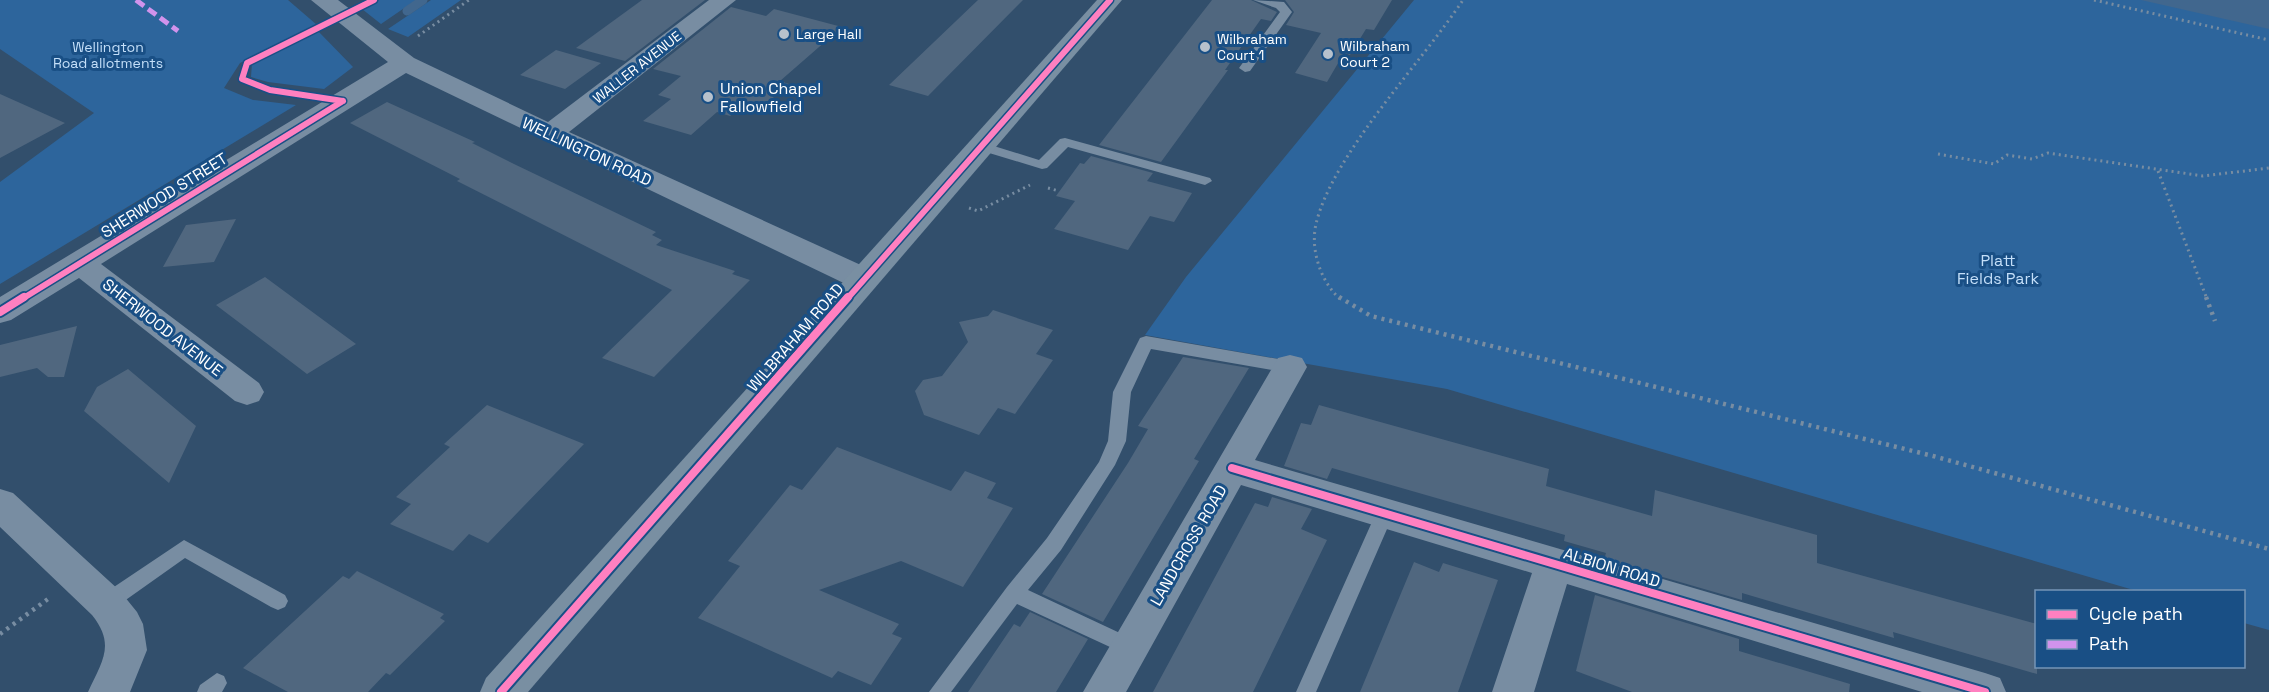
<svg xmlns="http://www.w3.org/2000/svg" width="2269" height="692" font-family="'Space Grotesk',sans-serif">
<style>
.green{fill:#2d659c}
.water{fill:#41678e}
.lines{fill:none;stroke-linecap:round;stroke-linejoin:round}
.stream{stroke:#41678e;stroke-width:9}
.building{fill:#50677f}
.path-far1{stroke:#788da2;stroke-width:3;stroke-dasharray:2 4;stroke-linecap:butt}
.path{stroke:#788da2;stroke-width:4.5;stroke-dasharray:3 5;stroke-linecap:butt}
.lane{fill:#788da2;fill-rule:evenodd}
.street{fill:#788da2;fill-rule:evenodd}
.highway{fill:#798fa2;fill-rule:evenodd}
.quiet{stroke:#d193ec;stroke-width:5;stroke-dasharray:10 5;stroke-linecap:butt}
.cycleway-far1-casing{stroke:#194f85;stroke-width:9}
.cycleway-casing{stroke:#194f85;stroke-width:12}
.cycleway-far1{stroke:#ff80c0;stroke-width:6}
.cycleway{stroke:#ff80c0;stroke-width:8}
.poi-dot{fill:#b7c1cc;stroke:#194f85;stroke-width:2}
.labels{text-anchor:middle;stroke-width:6;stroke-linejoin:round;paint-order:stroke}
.far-poi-label{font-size:14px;fill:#fff;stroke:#194f85;text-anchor:start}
.far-park-label{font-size:14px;fill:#c4dff9;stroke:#194f85}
.far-street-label{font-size:14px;fill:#fff;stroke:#194f85}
.poi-label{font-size:16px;fill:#fff;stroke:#194f85;text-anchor:start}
.street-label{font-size:16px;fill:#fff;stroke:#194f85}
.park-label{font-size:16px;fill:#c4dff9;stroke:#194f85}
</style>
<rect width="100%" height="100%" fill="#324f6c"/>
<path class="green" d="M0 0H288L317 25 240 63 224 88 253 100 296 105 0 284V182L94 113 0 49Z
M379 0H416L381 24 362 9Z
M431 0H461L408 37 388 29Z
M1414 0H2269V630L2244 623V592L2137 591 1447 389 1145 335 1186 277Z
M318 31 353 67 324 89 268 82 251 77 252 63Z"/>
<path class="water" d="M2141 0H2269V29Z"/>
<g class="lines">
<path class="stream" d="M407 11 423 0"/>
</g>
<path class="building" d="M642 0H705L625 61 576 48Z
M978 0H1023L928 96 889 85Z
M1212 0H1251L1277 12 1271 21 1261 19 1225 70H1228L1161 162 1099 145Z
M1285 0H1392L1374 30 1366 29 1350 55 1344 53 1327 82 1295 73 1321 33 1286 25 1294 12Z
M731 7 766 16 774 9 842 27 780 81 789 84 760 109 743 104 730 116 717 112 691 135 643 121 671 99 658 95 681 76 653 69Z
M556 50 601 63 565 89 520 75Z
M0 94 65 123 0 158Z
M387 102 475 142 472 143 514 164 656 232 652 235 662 240 656 245 735 271 732 274 750 280 654 377 602 358 672 290 457 181 460 179 350 123Z
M1091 156 1153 173 1147 181 1192 193 1174 222 1150 216 1128 250 1054 229 1075 201 1056 196 1080 163 1084 164Z
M236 219 214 262 163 267 186 225Z
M265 277 307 308 356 344 307 374 216 305Z
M993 310 1053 330 1036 354 1053 360 1015 414 998 408 979 435 924 415 915 391 923 380 942 376 968 342 959 322 988 316Z
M77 326 64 377H48L37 368 0 377V345Z
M1183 357 1249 368 1194 459 1199 461 1103 622 1042 594 1128 463 1148 429 1138 426Z
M128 369 196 426 169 483 84 411 97 387Z
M487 405 584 444 488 543 469 534 453 551 390 524 411 504 396 497 450 447 444 444Z
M1319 405 1549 469 1546 486 1652 516 1655 490 1817 535V563L2037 624V674L1893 632 1894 638 1742 593V600L1604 560 1606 553 1564 541 1565 535 1332 468 1327 479 1284 466 1301 423 1311 425Z
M837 447 951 491 965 471 996 483 987 498 1013 508 963 587 901 561 819 590 899 624 892 634 902 638 871 685 838 671 832 678 698 618 740 566 728 561 790 485 802 490Z
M1272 497 1312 509 1301 529 1327 540 1253 692H1153L1255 503 1268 507Z
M1414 562 1439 572 1443 563 1498 580 1458 692H1360Z
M357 571 444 614 440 618 445 621 390 675 386 673 368 692H288L243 668 343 576 349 579Z
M1595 595 1739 639V651L1850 684 1849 692H1632L1576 671Z
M1030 612 1088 639 1056 692H968L1014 624 1020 627Z"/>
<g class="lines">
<path class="path-far1" d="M2094 0 2269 40
M418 36 469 0
M1938 154 1994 164 2007 155 2032 159 2048 153 2203 176 2269 168
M2158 171 2207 299
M1048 188 1059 191
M969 208 978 211 1030 185
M1340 299C1321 282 1310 250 1316 224 1332 155 1422 62 1463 0"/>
<path class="path" d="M1339 297 1371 316 1933 456 2269 549
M2206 297 2215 321
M0 634 48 599"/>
<path class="lane" d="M1253 0 1284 2 1292 12 1250 71 1245 72 1239 68 1280 12 1276 8Z
M1065 138 1210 178 1212 181 1205 185 1068 147 1047 168 1042 169 976 149 974 146 981 142 1039 160 1060 139Z
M1146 336 1290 361 1298 367 1290 373 1151 349 1131 392 1126 441 1115 465 1061 550 1028 590 1137 641 1140 647 1137 653 1130 656 1123 653 1017 604 951 692H929L1007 587 1047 538 1099 462 1108 441 1113 392 1140 338Z
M1385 505 1392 508 1394 513 1316 692H1296L1376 513 1378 508Z
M184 540 285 595 288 601 285 607 278 610 271 607 185 558 113 609 106 612 99 609 96 603 99 597Z
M217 673 224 676 227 683 222 692H197L200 685Z"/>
<path class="street" d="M311 0H338L414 58 548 122 709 0H736L569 132 874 271 879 279 874 287 863 290 852 287 406 73 101 264 259 383 264 392 259 401 247 405 235 401 79 278 11 320 0 323V297L388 62Z
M1290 355 1302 358 1307 367 1255 460 1985 673 2000 678 2006 692H1922L1567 584 1534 692H1492L1532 573 1241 485 1126 692H1083L1278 358Z
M0 489 13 493 120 591 137 612 143 624 147 650 130 692H88C102 661 116 645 92 615L0 527Z"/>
<path class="highway" d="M1097 0H1122L528 692H480L486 678Z"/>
<path class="quiet" d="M136 0 178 31"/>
<defs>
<path id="cycleway-far1" d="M343 101 270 90 242 79 247 63 374 0
M22 299 343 101
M847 299 1110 0"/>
<path id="cycleway" d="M0 312 24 297
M1232 468 1985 692
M501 692 848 297"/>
</defs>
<use href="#cycleway-far1" class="cycleway-far1-casing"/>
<use href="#cycleway" class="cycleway-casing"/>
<use href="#cycleway-far1" class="cycleway-far1"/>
<use href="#cycleway" class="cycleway"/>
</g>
<g class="poi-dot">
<circle cx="784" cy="34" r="6"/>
<circle cx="1205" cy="47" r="6"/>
<circle cx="1328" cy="54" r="6"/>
<circle cx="708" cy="97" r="6"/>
</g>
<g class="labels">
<g class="far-poi-label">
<text x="796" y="39">Large Hall</text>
<text x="1217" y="44">Wilbraham<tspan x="1217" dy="16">Court 1</tspan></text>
<text x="1340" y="51">Wilbraham<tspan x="1340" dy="16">Court 2</tspan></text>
</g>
<g class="far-park-label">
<text x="108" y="52">Wellington<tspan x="108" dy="16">Road allotments</tspan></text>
</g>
<g class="far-street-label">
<text transform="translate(637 67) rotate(-38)" y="5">WALLER AVENUE</text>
</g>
<g class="poi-label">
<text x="720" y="94">Union Chapel<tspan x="720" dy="18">Fallowfield</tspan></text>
</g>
<g class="street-label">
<text transform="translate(587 151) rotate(25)" y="6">WELLINGTON ROAD</text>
<text transform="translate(164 195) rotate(-32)" y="6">SHERWOOD STREET</text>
<text transform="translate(163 327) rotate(38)" y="6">SHERWOOD AVENUE</text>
<text transform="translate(795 337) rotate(-49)" y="6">WILBRAHAM ROAD</text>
<text transform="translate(1188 545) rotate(-60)" y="6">LANDCROSS ROAD</text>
<text transform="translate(1612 567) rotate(17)" y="6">ALBION ROAD</text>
</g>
<g class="park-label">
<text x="1998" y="266">Platt<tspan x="1998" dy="18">Fields Park</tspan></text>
</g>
</g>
<rect x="2035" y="590" width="210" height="78" fill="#194f85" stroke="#7595b6" stroke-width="1.5"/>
<rect x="2047" y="610" width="30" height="9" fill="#ff80c0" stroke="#7595b6" stroke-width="1.5"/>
<text x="2089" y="620" font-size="18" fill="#ffffff">Cycle path</text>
<rect x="2047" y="640" width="30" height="9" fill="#d193ec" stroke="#7595b6" stroke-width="1.5"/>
<text x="2089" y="650" font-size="18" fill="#ffffff">Path</text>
</svg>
